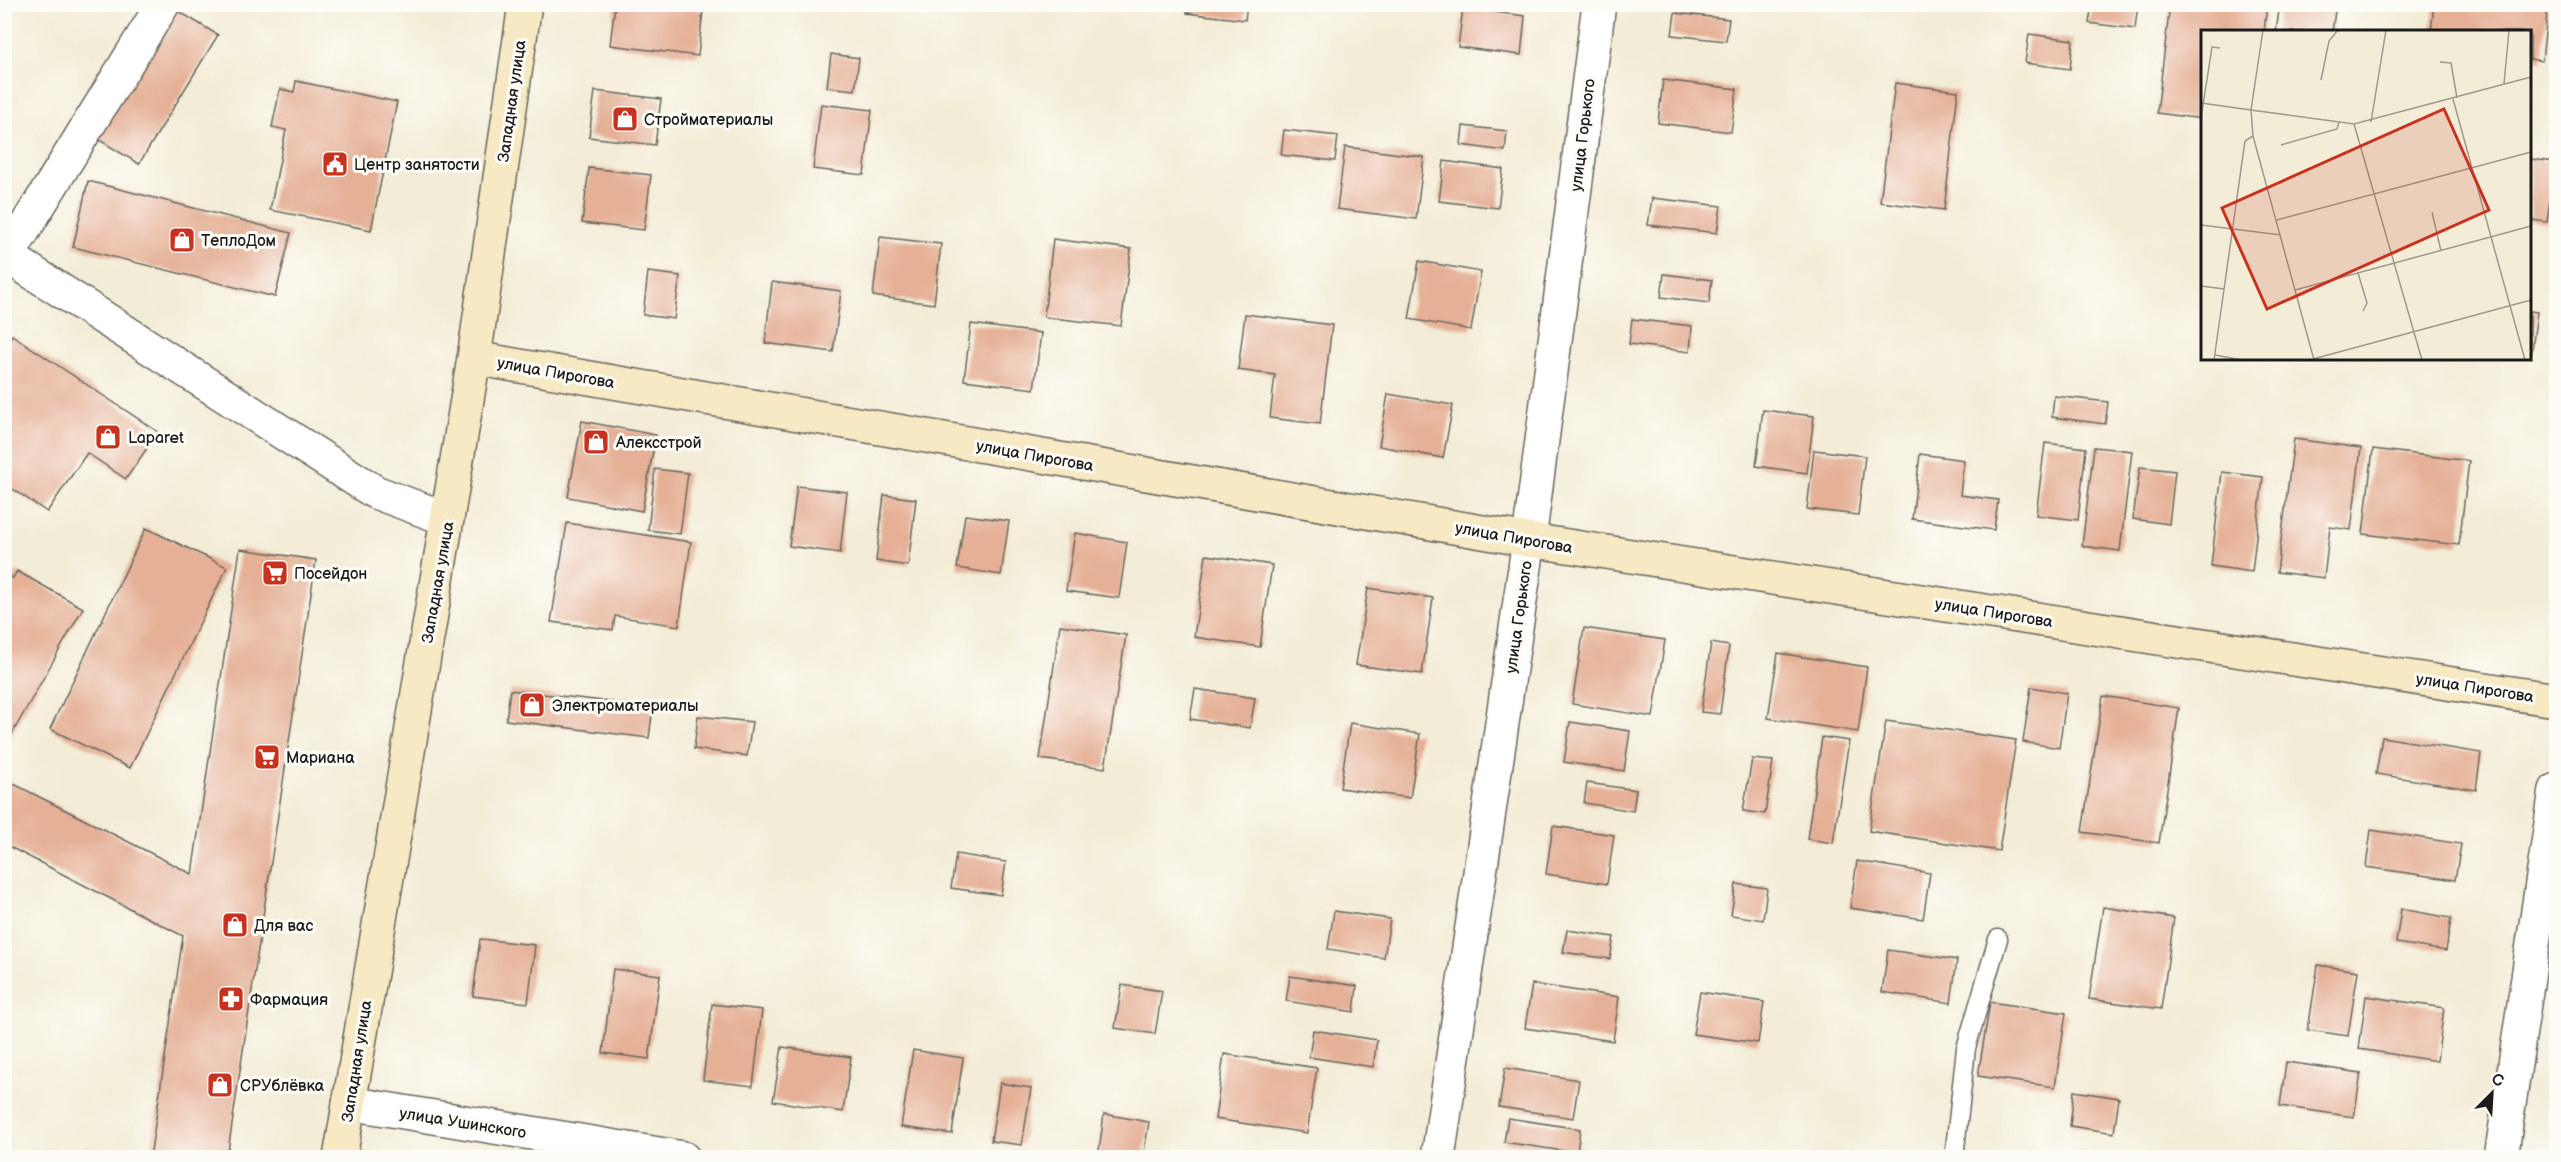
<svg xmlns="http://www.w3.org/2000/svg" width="2561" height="1162" font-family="'Balsamiq Sans',sans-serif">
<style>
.building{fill:#e5b096}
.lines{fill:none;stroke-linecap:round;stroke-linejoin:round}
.lane-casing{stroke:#67655d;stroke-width:21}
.street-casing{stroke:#67655d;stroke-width:36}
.secondary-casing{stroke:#67655d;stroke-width:36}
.lane{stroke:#fff;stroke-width:18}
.street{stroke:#fff;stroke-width:33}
.secondary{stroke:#f7e9c3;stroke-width:33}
.labels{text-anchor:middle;stroke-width:6;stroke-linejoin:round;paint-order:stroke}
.street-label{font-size:16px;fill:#1c1c1c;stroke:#fdfcf7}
.poi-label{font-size:16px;fill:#1c1c1c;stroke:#fdfcf7;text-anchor:start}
.inset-road{fill:none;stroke:#9d998c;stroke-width:1.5}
.view{fill:#c8321e;fill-opacity:0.15;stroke:#c8321e;stroke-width:3}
.inset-edge{fill:none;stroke:#1c1c1c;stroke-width:3}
</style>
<rect width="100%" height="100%" fill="#fdfcf7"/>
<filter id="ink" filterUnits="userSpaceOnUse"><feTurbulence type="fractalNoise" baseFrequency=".0167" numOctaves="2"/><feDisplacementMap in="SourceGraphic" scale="12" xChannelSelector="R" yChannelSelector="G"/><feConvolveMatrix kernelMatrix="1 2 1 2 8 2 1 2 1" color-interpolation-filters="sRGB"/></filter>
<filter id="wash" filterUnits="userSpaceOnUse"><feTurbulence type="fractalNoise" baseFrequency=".008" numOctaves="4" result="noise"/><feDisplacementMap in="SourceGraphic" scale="24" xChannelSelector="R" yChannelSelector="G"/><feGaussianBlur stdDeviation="1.35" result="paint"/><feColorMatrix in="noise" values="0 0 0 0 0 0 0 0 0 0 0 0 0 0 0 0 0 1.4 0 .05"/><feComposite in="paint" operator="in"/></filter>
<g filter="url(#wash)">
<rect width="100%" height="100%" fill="#f3ecd6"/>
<g id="blocks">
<path class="building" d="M615 4H660L703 10 698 56 610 45Z
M1188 4H1247L1245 20 1187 13Z
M2092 4H2138L2135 29 2089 23Z
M2170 4H2267L2264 32H2202V119L2157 113Z
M2280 4H2336L2332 32H2276Z
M2434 4H2548L2542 61 2530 59V32H2431Z
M1463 8 1525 16 1521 55 1458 47Z
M175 9 218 35 139 164 96 138Z
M1675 13 1729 19 1726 41 1672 35Z
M2029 34 2073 40 2070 69 2025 63Z
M831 54 859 58 855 90 827 87Z
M1663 80 1737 89 1731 132 1658 123Z
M296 81 397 102 371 230 270 210 286 130 272 127 280 89 294 92Z
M1895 83 1958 91 1944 210 1880 202Z
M595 91 661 99 655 145 589 137Z
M821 104 872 110 864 175 813 169Z
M1463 126 1507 131 1505 151 1461 145Z
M1284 130 1338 136 1335 161 1281 155Z
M1345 147 1424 157 1416 219 1337 209Z
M2530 159 2555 162 2547 222 2530 220Z
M1444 161 1503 169 1498 208 1439 201Z
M589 168 651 175 644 230 582 223Z
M88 181 291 233 275 297 73 247Z
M1652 198 1721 206 1717 233 1648 225Z
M880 237 941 244 934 304 873 296Z
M1053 239 1131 249 1121 326 1044 317Z
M1419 261 1481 272 1471 330 1409 319Z
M648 272 680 276 674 319 643 315Z
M1664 274 1712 280 1709 303 1661 297Z
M772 282 841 291 833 352 765 343Z
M2530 311 2537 312 2531 357H2530Z
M1245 314 1332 325 1320 424 1270 418 1275 375 1238 370Z
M1632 319 1692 326 1690 352 1629 344Z
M971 324 1041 333 1034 389 964 380Z
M12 335 158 432 126 479 87 453 47 512 4 483V347Z
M1388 394 1453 405 1443 458 1379 446Z
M2054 396 2108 402 2105 424 2052 417Z
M1763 410 1814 416 1807 473 1756 466Z
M582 421 656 435 642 511 568 497Z
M2294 439 2361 448 2351 530 2330 527 2324 578 2277 572Z
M2045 443 2086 448 2078 520 2036 515Z
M2094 447 2132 451 2120 551 2082 546Z
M2373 449 2469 461 2459 545 2363 534Z
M1814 450 1865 456 1858 515 1807 509Z
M1920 454 1964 460 1960 495 1998 500 1994 530 1912 519Z
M2140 467 2175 471 2169 524 2133 519Z
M655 469 688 473 680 534 648 530Z
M2222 472 2263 477 2252 572 2211 566Z
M797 486 847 492 840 553 789 546Z
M884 495 916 499 908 566 876 561Z
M965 515 1009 521 1001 575 957 568Z
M567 523 691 542 679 626 615 616 613 630 551 622Z
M146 528 227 567 130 768 50 729Z
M1075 533 1127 542 1119 598 1066 591Z
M240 549 316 560 227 1158H150L183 936 4 844V779L192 874Z
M1206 555 1272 565 1260 647 1194 637Z
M17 571 83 608 4 748V573L13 578Z
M1368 588 1433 598 1422 674 1356 665Z
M1060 625 1126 635 1105 768 1040 759Z
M1584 628 1665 640 1653 717 1572 704Z
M1711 643 1729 646 1720 714 1701 712Z
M1778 653 1867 667 1858 732 1768 718Z
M2031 687 2067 693 2059 748 2023 742Z
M1195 689 1255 698 1250 728 1190 719Z
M510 690 653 707 649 738 506 720Z
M2103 696 2179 708 2159 843 2082 832Z
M698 716 752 722 747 756 694 749Z
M1886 721 2016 740 1999 851 1869 831Z
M1570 722 1630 731 1624 771 1564 762Z
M1350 723 1420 734 1410 798 1340 788Z
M1822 737 1849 741 1833 843 1807 839Z
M2382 737 2481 753 2476 790 2376 774Z
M1752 759 1773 761 1765 814 1743 811Z
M1587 783 1636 790 1633 811 1584 803Z
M1553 826 1614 835 1607 884 1546 874Z
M2371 830 2461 844 2455 880 2366 867Z
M956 854 1006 862 1001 895 951 888Z
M1857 861 1930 873 1923 919 1850 908Z
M1736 884 1767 888 1763 920 1731 915Z
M2103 907 2174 918 2161 1009 2089 999Z
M2401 909 2451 918 2446 951 2396 943Z
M1334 911 1390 919 1384 958 1328 949Z
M1567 930 1614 937 1610 959 1563 952Z
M480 939 535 945 528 1003 473 996Z
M1888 950 1957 960 1951 1003 1882 992Z
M2318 965 2358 971 2348 1036 2308 1030Z
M613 969 660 975 649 1059 603 1053Z
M1290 976 1357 986 1354 1012 1286 1001Z
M1532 984 1619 997 1613 1041 1525 1028Z
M1122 985 1162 991 1155 1034 1115 1028Z
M1700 992 1764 1002 1758 1043 1693 1034Z
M2366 996 2444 1008 2437 1061 2359 1049Z
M1990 1002 2066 1013 2055 1087 1978 1076Z
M712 1004 762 1010 753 1086 703 1080Z
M1313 1030 1377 1040 1373 1067 1309 1057Z
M782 1047 851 1057 843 1112 773 1101Z
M913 1050 963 1058 952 1134 901 1127Z
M1224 1054 1317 1068 1307 1133 1215 1119Z
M2286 1062 2361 1073 2354 1117 2280 1106Z
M1505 1068 1579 1080 1573 1118 1499 1107Z
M1000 1083 1031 1088 1022 1145 991 1141Z
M2074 1091 2119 1098 2114 1133 2070 1126Z
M1104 1114 1149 1122 1143 1158H1098Z
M1508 1118 1580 1129 1577 1153 1504 1142Z"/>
</g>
</g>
<g filter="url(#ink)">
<use href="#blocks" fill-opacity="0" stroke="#67655d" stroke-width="1.5"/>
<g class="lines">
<defs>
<path id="lane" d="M1954 1158 1966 1048 1998 939"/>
<path id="street" d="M4 254 375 492 447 519
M4 262 163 4
M349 1103 683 1158
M1438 1158 1529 540 1599 4
M2501 1158 2556 790"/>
<path id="secondary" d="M474 358 1529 540 2556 700
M340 1158 474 358 525 4"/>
</defs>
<use href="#lane" class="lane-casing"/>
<use href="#street" class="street-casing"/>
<use href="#secondary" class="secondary-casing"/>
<use href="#lane" class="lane"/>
<use href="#street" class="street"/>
<use href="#secondary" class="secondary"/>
</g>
</g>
<defs>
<symbol id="shop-square" viewBox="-11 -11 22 22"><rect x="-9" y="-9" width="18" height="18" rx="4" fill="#c8321e" stroke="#fdfcf7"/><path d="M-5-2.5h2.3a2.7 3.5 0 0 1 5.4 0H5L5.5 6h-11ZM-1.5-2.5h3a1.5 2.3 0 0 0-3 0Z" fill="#fff"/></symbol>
<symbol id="civic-square" viewBox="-11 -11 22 22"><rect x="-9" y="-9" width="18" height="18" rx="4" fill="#c8321e" stroke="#fdfcf7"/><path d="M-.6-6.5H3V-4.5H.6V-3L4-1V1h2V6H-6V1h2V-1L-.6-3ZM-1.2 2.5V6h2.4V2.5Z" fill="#fff"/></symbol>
<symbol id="supermarket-square" viewBox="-11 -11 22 22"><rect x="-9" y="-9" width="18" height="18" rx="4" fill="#c8321e" stroke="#fdfcf7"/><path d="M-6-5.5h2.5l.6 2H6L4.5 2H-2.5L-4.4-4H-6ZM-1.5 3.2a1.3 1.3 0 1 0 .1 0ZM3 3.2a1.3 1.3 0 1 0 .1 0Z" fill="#fff"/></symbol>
<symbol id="pharmacy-square" viewBox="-11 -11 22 22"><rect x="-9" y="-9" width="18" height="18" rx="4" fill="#c8321e" stroke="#fdfcf7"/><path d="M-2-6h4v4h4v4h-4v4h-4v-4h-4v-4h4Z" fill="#fff"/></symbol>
</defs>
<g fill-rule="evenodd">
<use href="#shop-square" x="610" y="104" width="30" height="30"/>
<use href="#civic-square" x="320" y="149" width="30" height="30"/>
<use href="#shop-square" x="167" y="225" width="30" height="30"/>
<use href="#shop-square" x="93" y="422" width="30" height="30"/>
<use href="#shop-square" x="581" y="427" width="30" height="30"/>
<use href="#supermarket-square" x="260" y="558" width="30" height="30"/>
<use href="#shop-square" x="517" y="690" width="30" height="30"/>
<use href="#supermarket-square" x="252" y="742" width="30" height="30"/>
<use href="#shop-square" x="220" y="910" width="30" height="30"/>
<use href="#pharmacy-square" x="216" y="984" width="30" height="30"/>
<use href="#shop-square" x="205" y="1070" width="30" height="30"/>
</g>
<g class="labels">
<g class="street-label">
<text transform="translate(511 101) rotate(-82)" y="6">Западная улица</text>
<text transform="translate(1582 135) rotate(-83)" y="6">улица Горького</text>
<text transform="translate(556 372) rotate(10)" y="6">улица Пирогова</text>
<text transform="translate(1035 455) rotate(10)" y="6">улица Пирогова</text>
<text transform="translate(1514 537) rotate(10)" y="6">улица Пирогова</text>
<text transform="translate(437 582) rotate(-80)" y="6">Западная улица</text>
<text transform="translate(1994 612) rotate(9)" y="6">улица Пирогова</text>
<text transform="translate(1518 617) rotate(-82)" y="6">улица Горького</text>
<text transform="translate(2475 687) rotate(9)" y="6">улица Пирогова</text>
<text transform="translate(356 1061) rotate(-81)" y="6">Западная улица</text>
<text transform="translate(463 1122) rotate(9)" y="6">улица Ушинского</text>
</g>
<g class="poi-label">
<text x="644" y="125">Стройматериалы</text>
<text x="354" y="170">Центр занятости</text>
<text x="201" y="246">ТеплоДом</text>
<text x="128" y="443">Laparet</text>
<text x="616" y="448">Алексстрой</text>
<text x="294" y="579">Посейдон</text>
<text x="552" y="711">Электроматериалы</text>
<text x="286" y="763">Мариана</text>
<text x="254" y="931">Для вас</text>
<text x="250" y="1005">Фармация</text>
<text x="240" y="1091">СРУблёвка</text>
</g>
</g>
<g transform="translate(2201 30)">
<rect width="330" height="330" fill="#f3ecd6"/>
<path class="inset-road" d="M62 0 50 80 153 94 330 47M239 32 250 33 256 68M120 50 128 11 137 0M303 54 308 0M252 69 324 330M0 73 50 80 52 106 113 330M0 88 11 17 19 18M170 92 185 0M153 94 221 330M80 115 136 99 138 92M231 182 240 221M76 190 330 122M0 195 80 205M157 243 166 273 162 281M0 256 23 259M94 260 330 196M14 325 41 330M112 329 330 270M13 330 44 111 52 106"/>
<path class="view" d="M243 79 288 180 66 279 21 178Z"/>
<rect width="330" height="330" class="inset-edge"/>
</g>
<rect width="2561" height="1162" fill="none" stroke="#fdfcf7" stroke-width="24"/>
<g transform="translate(2492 1093) rotate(24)" stroke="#fdfcf7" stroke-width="4.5" paint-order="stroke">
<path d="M0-4.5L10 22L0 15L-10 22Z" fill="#1c1c1c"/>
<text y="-9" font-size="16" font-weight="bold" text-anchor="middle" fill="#1c1c1c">С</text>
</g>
</svg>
